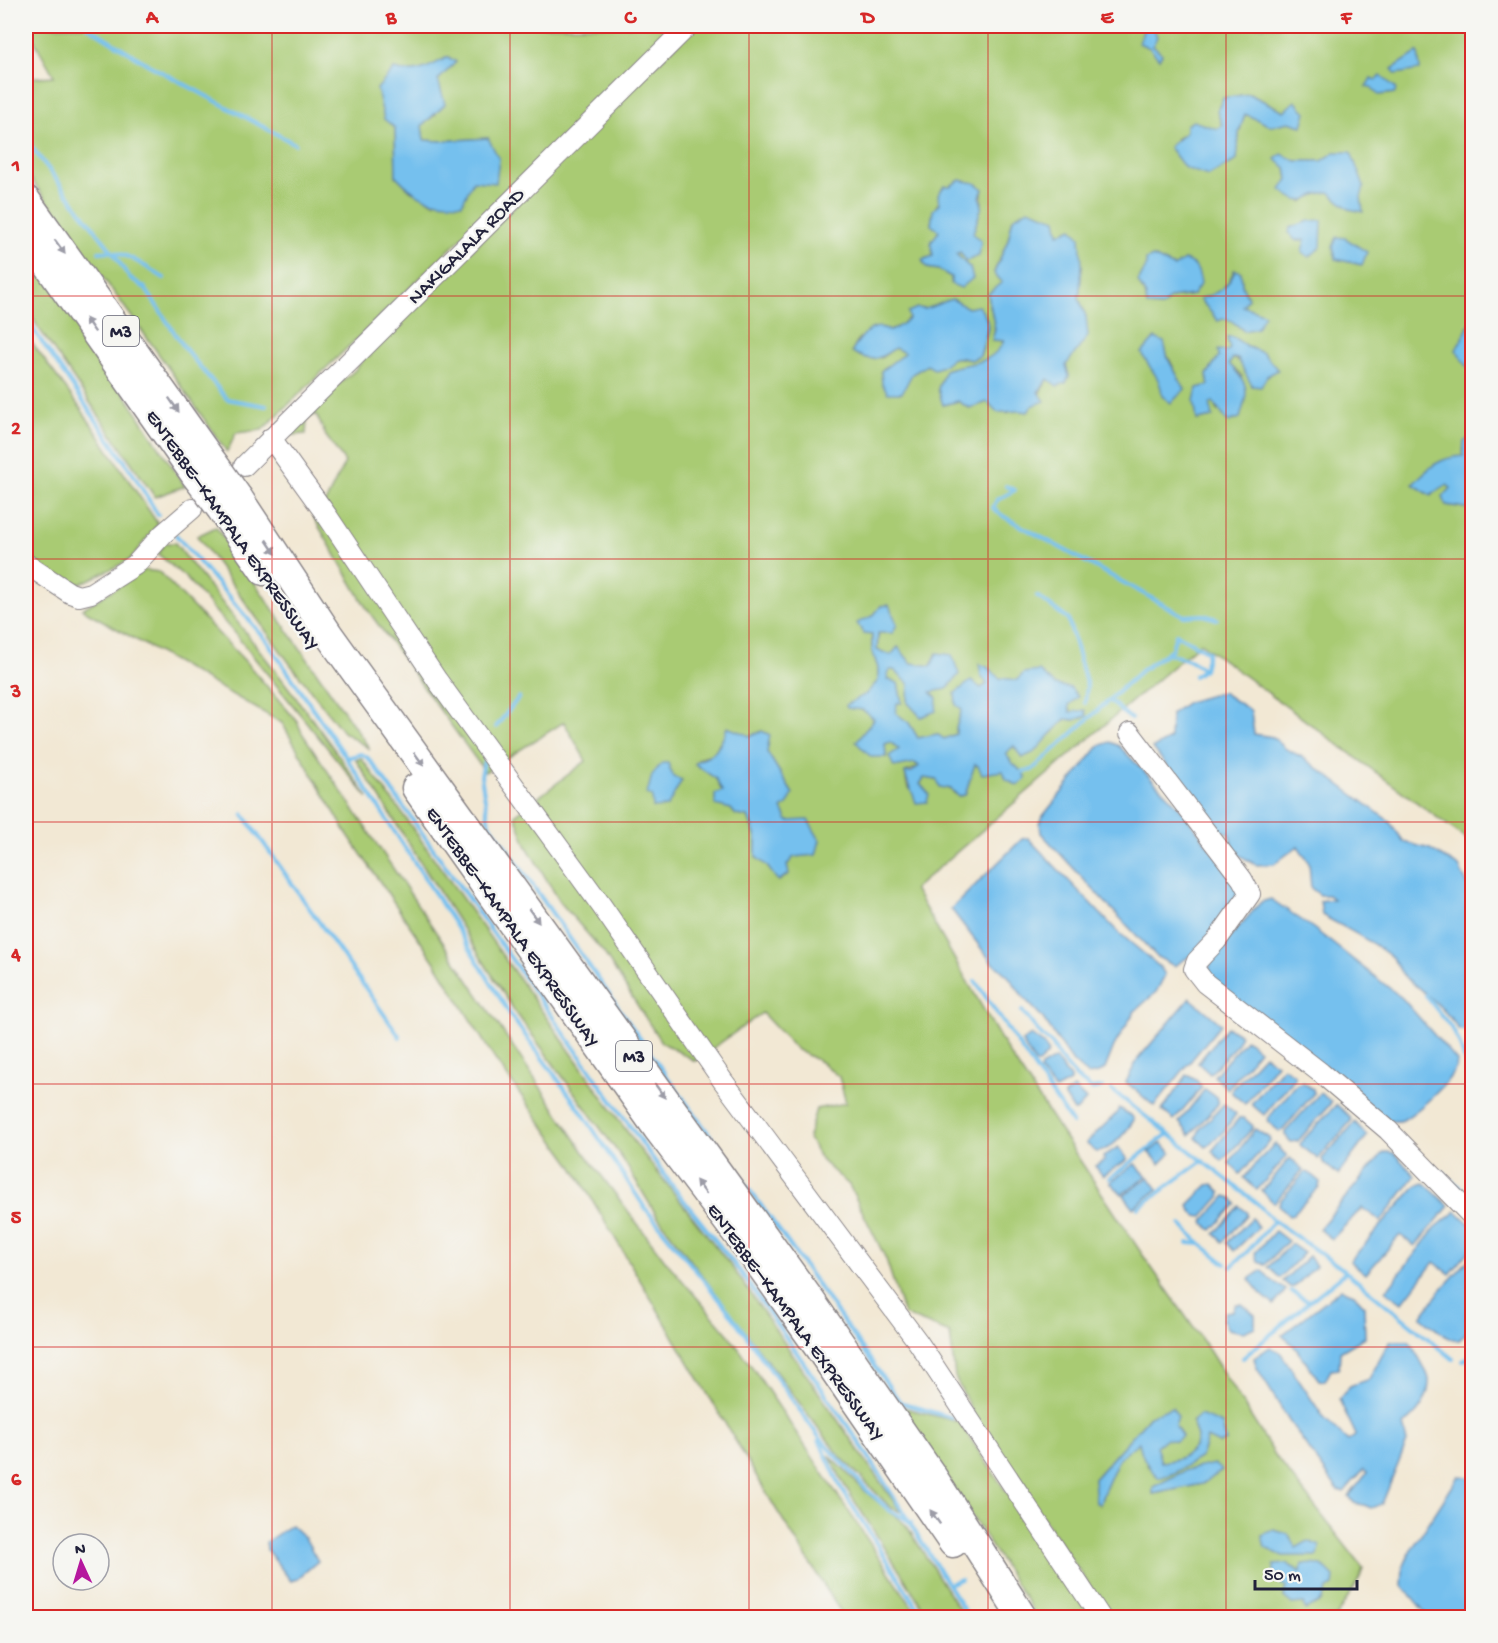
<svg xmlns="http://www.w3.org/2000/svg" width="1498" height="1643" font-family="'Gochi Hand',sans-serif">
<style>
.green{fill:#a9cb73;stroke:#667657;stroke-width:1.5;fill-rule:evenodd}
.water{fill:#75c0ee;stroke:#4c7194;stroke-width:1.5}
.lines{fill:none;stroke-linecap:round;stroke-linejoin:round}
.stream{stroke:#75c0ee;stroke-width:4}
.minor-casing{stroke:#8a8588;stroke-width:22}
.highway-casing{stroke:#8a8588;stroke-width:31}
.minor{stroke:#fff;stroke-width:20}
.highway{stroke:#fff;stroke-width:28}
.highway-bridge-casing{stroke:#8a8588;stroke-width:31;stroke-linecap:butt}
.highway-bridge{stroke:#fff;stroke-width:28}
.oneway{fill:#9c9ca7}
.grid{fill:none;stroke:#d62828;stroke-width:1.5;stroke-opacity:0.55}
.labels{text-anchor:middle;stroke-width:5;stroke-linejoin:round;paint-order:stroke}
.shield{fill:#f6f6f2;stroke:#626272;stroke-width:1.5}
.shield-label{font-size:18px;font-weight:bold;fill:#22223b}
.street-label{font-size:20px;fill:#22223b;stroke:#f6f6f2}
.neatline{fill:none;stroke:#d62828;stroke-width:2}
.grid-label{font-size:20px;text-anchor:middle;font-weight:bold;fill:#d62828}
</style>
<rect width="100%" height="100%" fill="#f6f6f2"/>
<filter id="ink" filterUnits="userSpaceOnUse"><feTurbulence type="fractalNoise" baseFrequency=".0167" numOctaves="2"/><feDisplacementMap in="SourceGraphic" scale="12" xChannelSelector="R" yChannelSelector="G"/><feConvolveMatrix kernelMatrix="1 2 1 2 8 2 1 2 1" color-interpolation-filters="sRGB"/></filter>
<filter id="wash" filterUnits="userSpaceOnUse"><feTurbulence type="fractalNoise" baseFrequency=".008" numOctaves="4" result="noise"/><feDisplacementMap in="SourceGraphic" scale="24" xChannelSelector="R" yChannelSelector="G"/><feGaussianBlur stdDeviation="1.35" result="paint"/><feColorMatrix in="noise" values="0 0 0 0 0 0 0 0 0 0 0 0 0 0 0 0 0 1.4 0 .05"/><feComposite in="paint" operator="in"/></filter>
<g filter="url(#wash)">
<rect width="100%" height="100%" fill="#f2e8d4"/>
<path class="green" d="M26 26H676L615 84 502 199 262 430 236 433 227 452 153 346 26 172V78L54 76ZM448 57 456 62 438 80 436 114 421 126 424 140 441 141 488 138 434 203 410 190 396 176 394 69C416 76 429 67 448 57Z
M695 26H1423L1425 29 1435 26H1472V320L1467 328 1472 373V438L1463 456 1440 490 1447 485 1451 488 1446 505 1472 509V843L1200 643 914 889 1007 1050 1142 1254 1205 1344 1277 1458 1363 1568 1360 1578 1336 1617H1111L978 1423 955 1377 950 1333 904 1315 886 1259 849 1185 822 1161 808 1137 816 1109 846 1103 839 1077 821 1062 797 1050 762 1013 695 1061 661 1042 604 953 560 902 526 845 515 815 586 761 564 722 485 772 367 609 315 520 314 516 326 501 345 462 326 436 316 414 307 419 306 434 292 435 289 427 354 371 373 348ZM1249 94 1284 111 1302 126 1289 122 1271 126 1245 113 1239 133 1237 160 1208 176 1199 172 1176 139C1193 127 1209 135 1222 126L1217 111 1223 98ZM1335 152 1349 209 1329 192 1316 193 1302 202 1288 179 1286 168 1296 161H1322ZM960 180 983 189C981 196 983 202 981 208 977 223 970 245 956 254L970 268 951 277 939 270 927 268 922 260 933 256 939 231 931 224C933 207 945 189 960 180ZM1013 218 1055 219 1059 234 1082 266 1079 298 1086 317 1066 365 1069 376 1048 379 1028 412 1016 409 1007 413 988 402 969 408 958 401 944 405 938 389 945 370C961 364 984 365 997 353 1000 350 1002 344 1004 340H993C995 328 996 316 989 305L1002 282 994 272 1008 240ZM1153 257 1174 267 1184 260 1193 295 1170 298 1162 307 1147 306 1146 296 1138 282ZM1234 270 1241 272 1242 285 1248 298 1243 306 1244 331 1230 319 1223 318 1201 300C1219 292 1227 289 1234 270ZM952 299 968 308 989 326 980 356 971 360C957 356 951 356 941 367L927 365 912 374 881 371 905 353 895 348 881 358 852 352 859 338C886 333 900 332 917 308L925 309ZM1227 337H1233L1248 347 1263 353 1277 370 1267 376 1233 358 1229 364 1242 376 1218 411 1213 402 1210 404 1212 417 1197 420V388L1209 385 1207 375 1219 356 1230 349ZM1155 338C1169 353 1174 371 1184 389L1162 396V382L1142 353ZM881 606 877 650 911 663 931 666 937 653 930 692 908 703 909 684 894 670H889L887 679 898 683 902 703 897 702 895 713 909 723 918 738 937 734 944 739 956 734C956 714 971 694 987 684V667L999 678 1017 680 1024 673 1040 672C1050 681 1059 690 1067 702 1070 708 1071 714 1075 720L1065 719 1054 732 1023 758 1014 746 1005 753 1011 764 1022 772 979 767 974 764 965 795 958 796 937 780 924 778 920 784 928 794 913 793 907 785 905 772 919 767 890 742 885 744 886 757 861 737 874 719 863 710 866 694 878 681V668L872 650 873 616ZM762 731 767 752 793 794 782 809 788 822 794 857 787 865 789 874 779 881 767 866 756 857V837L748 817 736 815 731 809 716 779 695 764 699 759 713 754 723 738 750 736ZM1150 1416 1175 1426 1181 1435 1165 1439 1155 1446 1161 1462C1175 1461 1197 1455 1197 1436 1196 1432 1193 1426 1192 1422L1226 1441 1219 1444 1207 1437 1201 1457 1148 1467 1139 1441 1119 1458 1103 1494 1100 1504 1094 1479ZM1222 1471 1202 1484 1153 1494 1154 1487 1159 1485ZM1301 1572 1327 1589 1321 1602 1305 1610 1303 1603 1284 1597 1286 1587Z
M42 268 185 486 155 497 38 327 26 307V272Z
M26 335 81 409 158 524 130 560 74 587 26 556Z
M216 527 370 749 343 732 288 661 197 536Z
M165 543H175C241 627 308 709 368 798L235 634 186 578 158 554Z
M145 570 159 572 244 660 297 721 302 733 586 1155 664 1259 728 1334 753 1368 919 1617H844L776 1509 571 1164 494 1058 436 964 346 832 282 723 82 609Z
M361 758 399 809 638 1147 735 1271 901 1512 890 1507 839 1455 657 1216 622 1158 514 1010 356 760Z
M901 1407 959 1422 1091 1617H1037Z
M829 1455 866 1492 906 1525 964 1617H929L845 1486Z"/>
<path class="water" d="M1144 28 1154 29 1157 37 1153 45 1162 54 1159 59 1150 48 1139 43Z
M1418 52 1420 70 1396 74 1392 69Z
M448 57 456 62 438 80 445 104 422 126 424 140 441 141 488 138 499 159 496 183 473 181 462 204C430 203 419 200 396 176L395 128 384 119 377 89 394 69C416 76 429 67 448 57Z
M1381 76 1396 88 1395 93 1379 95 1371 87H1366L1371 78 1377 80Z
M1249 94 1284 111 1295 101 1306 112 1302 126 1289 122 1271 126 1245 114 1239 133 1237 160 1208 176 1185 168 1169 147 1186 132V125L1193 121 1217 129 1222 125 1217 111 1223 98Z
M1335 152H1351L1364 187 1361 197 1363 212 1349 209 1329 192C1300 194 1309 212 1281 190L1288 179 1286 168 1275 159 1282 154 1296 161H1322Z
M960 180 975 183 983 189 980 197 982 206 973 233 981 241 979 256 966 261 960 252 956 254 970 268 973 278 961 288 951 284V277L939 270 927 268 922 260 933 256 931 242 939 231 931 225 933 210 939 204 938 195 944 186H950Z
M1028 209 1056 219 1059 234 1072 228 1080 237 1082 266 1079 298 1086 317 1088 336 1066 365 1069 376 1066 383 1057 386 1048 379 1038 392 1045 401 1032 406 1028 412C1016 409 1009 413 997 412L988 402 969 408 958 401 943 405 938 389 945 370C970 361 990 367 1004 341L992 340 995 329 988 294 1002 282 994 273 1008 240 1013 218Z
M1322 220 1321 247 1309 257 1302 252 1305 240H1295L1289 233 1290 228 1309 221Z
M1337 237 1345 238 1367 252 1362 265 1336 259 1333 247Z
M1153 257 1174 267 1184 260C1196 263 1199 271 1201 283L1193 295 1170 298 1162 307 1147 306 1146 296 1138 282 1146 267V260Z
M1235 270 1241 272 1242 285 1248 298 1243 306 1265 314 1257 328 1244 331C1235 324 1229 315 1218 321L1200 299C1219 292 1227 289 1235 270Z
M952 299 968 308 978 306C996 326 985 332 980 356L971 360C944 352 953 365 934 369L927 365 912 374 902 393H888L882 384 881 371 905 353 895 348C878 360 871 363 852 352 860 336 873 320 891 331L909 319 908 312 917 308 925 309Z
M1472 320V373L1456 350Z
M1227 337H1233L1248 347 1263 353 1278 370 1267 376 1261 387 1252 386 1238 359 1233 358 1229 364C1251 385 1248 391 1240 418L1228 422 1213 402 1210 404 1213 417 1197 420 1194 401 1197 388 1209 385 1207 375 1219 356 1218 350 1227 351 1230 349Z
M1155 338 1164 342 1168 359 1185 389 1171 403 1162 396C1161 376 1150 371 1142 353Z
M1471 437 1472 509 1446 505 1443 497 1451 488 1447 485 1430 495 1413 484C1429 467 1440 457 1463 456L1464 442Z
M889 605 897 624 893 633H878L877 650 891 655 898 647 911 663 931 666 937 653 952 655 959 674 947 689 931 692 937 698 936 711 921 717 908 703 909 684 894 670H889L887 679 898 683 902 703H897L896 713 909 723 918 738 937 734 944 739 956 734V728L962 709 956 705 955 693 971 681 981 688 987 684 981 676 979 664 987 667 999 678 1017 680 1024 673 1039 671 1055 685 1071 688 1078 697 1069 705 1070 712 1085 710 1087 716 1075 720 1065 719 1035 752 1022 758 1014 746 1006 753C1012 767 1020 766 1026 778L1018 786 1006 779 1003 771 982 774 978 766 975 764 965 795 958 796 951 789 940 787 937 780 924 778 920 784 929 794 927 802 916 803C913 792 907 784 905 772H912L919 766 915 763 894 767 889 756 899 749 890 742 885 744 886 757H871L856 742 874 719 863 710 847 708 846 705 866 694 878 681V668L872 650V635L864 634 857 623 873 616 881 606Z
M1222 692 1251 711 1254 734 1273 737 1286 749 1302 757 1389 821 1404 842 1430 849 1459 867 1469 887 1472 889V1031L1459 1030C1445 1008 1426 994 1406 978 1399 973 1397 961 1390 956 1372 941 1343 927 1322 915L1320 901 1333 899 1328 895H1320L1311 888 1309 863 1298 846 1274 864 1256 865 1234 852 1229 833 1214 828 1153 748 1170 739 1171 714 1188 702Z
M727 727 750 736 762 731 770 735 767 752 793 794 788 804 782 809 788 821 808 820 820 840 816 855 794 857 787 865 789 874 778 881 767 866 756 857V837L748 817 736 815 731 809 715 805V794L722 791 716 779 695 764C700 758 707 759 712 754 719 749 724 736 727 727Z
M1110 742 1119 746 1182 810 1238 886 1239 899 1192 955 1174 966 1157 957 1087 883 1041 833 1040 824 1043 816 1099 746Z
M662 763H668L673 777 682 780 667 807 653 808 652 796 647 794 652 775Z
M1028 838 1117 931 1161 968 1165 975 1156 992 1134 1012 1114 1046 1105 1069 1098 1073 1088 1075 1073 1062 1042 1017 1024 998 1009 977 991 961 951 909 1022 839Z
M1271 899 1313 928 1402 998 1457 1061C1457 1078 1418 1111 1403 1120 1399 1122 1394 1121 1389 1121L1213 982 1209 968 1214 955 1261 902Z
M1190 998 1221 1024 1154 1106 1126 1082 1138 1059Z
M1227 1027 1241 1035 1236 1045 1210 1074 1198 1063Z
M1031 1035 1043 1044 1048 1051 1047 1055 1038 1063H1035L1022 1042Z
M1246 1039 1259 1050 1228 1089 1214 1076Z
M1264 1055 1277 1064 1245 1104 1232 1093V1089Z
M1055 1059 1070 1078V1082L1055 1090 1040 1071 1041 1067Z
M1283 1067 1295 1075V1078L1264 1115 1251 1104Z
M1187 1075 1196 1080 1202 1087 1174 1120 1162 1110Z
M1302 1082 1313 1089 1314 1093 1283 1130 1279 1131 1268 1122V1118L1296 1085Z
M1074 1088 1086 1100 1077 1110 1074 1111 1064 1095Z
M1205 1089 1216 1097 1218 1104 1190 1135 1179 1122Z
M1320 1093 1332 1102 1298 1141 1291 1142 1285 1135V1132Z
M1224 1104 1236 1114 1225 1130 1206 1147 1196 1138 1200 1129Z
M1337 1105 1350 1117 1351 1121 1318 1159 1300 1145 1301 1142 1332 1109Z
M1119 1108 1132 1116 1134 1120C1126 1132 1112 1151 1096 1152L1086 1143 1116 1114Z
M1239 1118H1244L1253 1126 1252 1129 1222 1161 1212 1151Z
M1355 1122 1367 1136 1338 1175 1323 1162 1322 1159Z
M1255 1129 1269 1138 1270 1141 1240 1174 1229 1163Z
M1162 1143 1171 1153 1160 1164 1149 1152Z
M1275 1144 1287 1156 1257 1190 1244 1178 1259 1160Z
M1118 1147 1128 1159 1103 1176 1095 1166 1105 1160 1103 1157Z
M1388 1152 1394 1153 1415 1176 1381 1221 1362 1208 1332 1239 1319 1229 1382 1154Z
M1290 1158 1303 1170 1274 1203 1262 1191Z
M1135 1164 1147 1176 1122 1194 1110 1182Z
M1305 1172 1309 1173 1320 1182 1319 1187 1292 1215 1289 1216 1279 1206 1280 1201Z
M1149 1177 1158 1189 1133 1208 1124 1195Z
M1424 1183 1449 1206 1415 1246 1400 1235 1366 1274 1350 1261 1416 1186Z
M1213 1184 1221 1193 1220 1197 1202 1217 1196 1216 1190 1209 1189 1204 1208 1185Z
M1226 1196 1232 1198 1236 1204 1212 1230 1204 1224V1220Z
M1239 1206 1247 1212V1215L1223 1242 1215 1234Z
M1456 1211 1472 1226V1248L1450 1274 1434 1262 1402 1303 1386 1291 1435 1228Z
M1252 1218 1258 1228 1234 1251 1227 1243Z
M1275 1231 1288 1241 1265 1265 1257 1260 1255 1253Z
M1291 1244 1304 1253 1280 1278 1268 1267Z
M1309 1256 1316 1266 1294 1287H1290L1283 1281Z
M1472 1256V1324C1469 1328 1464 1337 1459 1340 1451 1344 1428 1322 1421 1317L1440 1291Z
M1262 1270 1270 1279 1286 1290 1274 1305 1261 1294 1249 1279Z
M1341 1289 1354 1294 1364 1305 1365 1337 1340 1352 1339 1369 1331 1370 1325 1381 1319 1380 1294 1346 1282 1335Z
M1236 1304H1242L1255 1315V1327L1243 1332 1228 1329 1223 1320 1225 1312 1233 1311Z
M1390 1341H1409C1414 1350 1428 1370 1429 1380 1429 1400 1417 1415 1403 1425L1407 1442 1382 1504 1371 1508 1364 1505 1354 1503 1349 1496 1367 1473 1363 1470 1344 1492 1338 1490 1289 1421 1257 1368 1254 1358 1270 1347 1280 1352 1324 1418 1348 1441 1356 1435 1339 1399 1350 1386 1369 1379Z
M1172 1407 1178 1416 1175 1426 1182 1436 1176 1441 1165 1439 1156 1446 1161 1462C1175 1461 1197 1455 1197 1436 1196 1432 1193 1426 1192 1422L1200 1415 1222 1424 1226 1441 1219 1444 1207 1438 1201 1457 1174 1473 1159 1478C1147 1467 1142 1457 1139 1442L1119 1458 1103 1494 1100 1504 1096 1503 1094 1479 1150 1416Z
M1214 1464 1222 1471 1202 1484 1153 1494V1487L1186 1470Z
M1459 1476 1472 1478V1617H1429L1402 1585 1403 1568 1410 1552Z
M291 1525 305 1538 318 1561 298 1578 291 1581 267 1550 266 1542Z
M1273 1530 1288 1534 1296 1548 1308 1541 1320 1546 1318 1556H1283L1265 1548 1262 1535Z
M1287 1564 1301 1572 1302 1564 1322 1565 1334 1577 1333 1586 1327 1589 1321 1602 1305 1610 1303 1603 1292 1604 1284 1597 1286 1587 1274 1579V1565Z"/>
<g class="lines">
<path class="stream" d="M87 26 149 65 295 144
M26 140 111 250 129 277 145 288 186 350 227 399 266 406
M99 252C122 248 144 266 164 278
M26 319 132 472 158 515
M1006 486 1015 490 997 500 993 508 1003 516 1184 616 1204 615 1217 619
M176 535 266 640 348 760 454 923 511 1016 579 1108 645 1208 728 1310 819 1437 867 1490 889 1510 911 1522
M1037 596 1068 619 1087 686 1085 703
M1167 653 1189 660 1204 669 1194 676
M1109 700 1131 719
M496 727 519 697
M347 758 361 754 368 758 378 771 671 1184 742 1274 865 1451 969 1618
M484 761 481 776 489 823 660 1067 781 1233 900 1402 952 1418
M1022 772 1032 770 1142 670 1172 649 1176 634 1208 652 1204 669
M243 814 400 1037
M975 981 1072 1123
M1426 995C1434 1008 1446 1019 1454 1032 1466 1054 1468 1081 1472 1105
M1022 1011 1042 1036 1053 1045 1059 1057 1077 1078 1092 1089 1102 1087
M1112 1090 1258 1204 1274 1221 1340 1267 1453 1359
M1442 1172 1472 1199
M1110 1178 1168 1134
M1138 1208 1202 1161
M1181 1225 1201 1244 1226 1264
M1188 1243 1200 1244
M1231 1267 1248 1251 1274 1221
M1291 1291 1309 1302 1346 1272
M1243 1358 1309 1302
M1463 1361 1472 1355
M819 1440 841 1488 924 1618
M951 1583 961 1579"/>
</g>
</g>
<g filter="url(#ink)">
<g class="lines">
<defs>
<path id="minor" d="M271 438 328 517 437 680 601 905 723 1081 918 1342 1101 1618
M244 466 688 26
M26 564 70 593 79 596 91 593 135 565 163 534 192 509
M1130 733 1242 879 1250 894 1217 940 1197 961 1194 969 1205 983 1321 1073 1388 1130 1472 1216"/>
<path id="highway" d="M26 200 214 464
M26 234 196 476
M239 499 329 635 370 692 811 1301 931 1474 1023 1618
M221 509 264 571
M416 788 657 1128 750 1251 821 1351 953 1543"/>
</defs>
<use href="#minor" class="minor-casing"/>
<use href="#highway" class="highway-casing"/>
<use href="#minor" class="minor"/>
<use href="#highway" class="highway"/>
<defs>
<path id="highway-bridge" d="M214 464 239 499
M196 476 221 509"/>
</defs>
<use href="#highway-bridge" class="highway-bridge-casing"/>
<use href="#highway-bridge" class="highway-bridge"/>
</g>
<defs><path id="oneway-solid" d="M-6-.8H1V-3.2L6.5 0L1 3.2V.8H-6Z" transform="scale(1.5)"/></defs>
<g class="oneway">
<use href="#oneway-solid" transform="translate(60 247) rotate(54)"/>
<use href="#oneway-solid" transform="translate(90 325) rotate(-125)"/>
<use href="#oneway-solid" transform="translate(174 405) rotate(55)"/>
<use href="#oneway-solid" transform="translate(271 547) rotate(56)"/>
<use href="#oneway-solid" transform="translate(419 759) rotate(54)"/>
<use href="#oneway-solid" transform="translate(534 916) rotate(54)"/>
<use href="#oneway-solid" transform="translate(660 1091) rotate(54)"/>
<use href="#oneway-solid" transform="translate(701 1187) rotate(-127)"/>
<use href="#oneway-solid" transform="translate(935 1517) rotate(-125)"/>
</g>
</g>
<path class="grid" d="M272 26V1618M510 26V1618M749 26V1618M988 26V1618M1226 26V1618M26 296H1472M26 559H1472M26 822H1472M26 1084H1472M26 1347H1472"/>
<g class="labels">
<g class="shield">
<rect x="103" y="316" width="36" height="30" rx="4.5"/>
<rect x="616" y="1041" width="36" height="30" rx="4.5"/>
</g>
<g class="shield-label">
<text x="121" y="337">M3</text>
<text x="634" y="1062">M3</text>
</g>
<g class="street-label">
<text transform="translate(465 245) rotate(-45)" y="7">NAKIGALALA ROAD</text>
<text transform="translate(234 529) rotate(55)" y="7">ENTEBBE–KAMPALA EXPRESSWAY</text>
<text transform="translate(514 926) rotate(55)" y="7">ENTEBBE–KAMPALA EXPRESSWAY</text>
<text transform="translate(797 1321) rotate(54)" y="7">ENTEBBE–KAMPALA EXPRESSWAY</text>
</g>
</g>
<rect width="1498" height="1643" fill="none" stroke="#f6f6f2" stroke-width="66"/>
<g transform="translate(81 1562) rotate(356)"><circle r="28" fill="#f6f6f2" stroke="#a1a1a9" stroke-width="1.5"/>
<path d="M0-4.5L10 22L0 15L-10 22Z" fill="#b5179e"/>
<text y="-9" font-size="16" font-weight="bold" text-anchor="middle" fill="#22223b">N</text>
</g>
<path d="M1255 1580v9h102v-9" fill="none" stroke="#22223b" stroke-width="3"/>
<text x="1264" y="1580" font-size="18" fill="#22223b" stroke="#f6f6f2" stroke-width="4.5" paint-order="stroke">50 m</text>
<rect x="33" y="33" width="1432" height="1577" class="neatline"/>
<g class="grid-label">
<text x="152" y="23">A</text>
<text x="391" y="23">B</text>
<text x="630" y="23">C</text>
<text x="868" y="23">D</text>
<text x="1107" y="23">E</text>
<text x="1346" y="23">F</text>
<text x="16" y="171">1</text>
<text x="16" y="434">2</text>
<text x="16" y="697">3</text>
<text x="16" y="960">4</text>
<text x="16" y="1223">5</text>
<text x="16" y="1485">6</text>
</g>
</svg>
